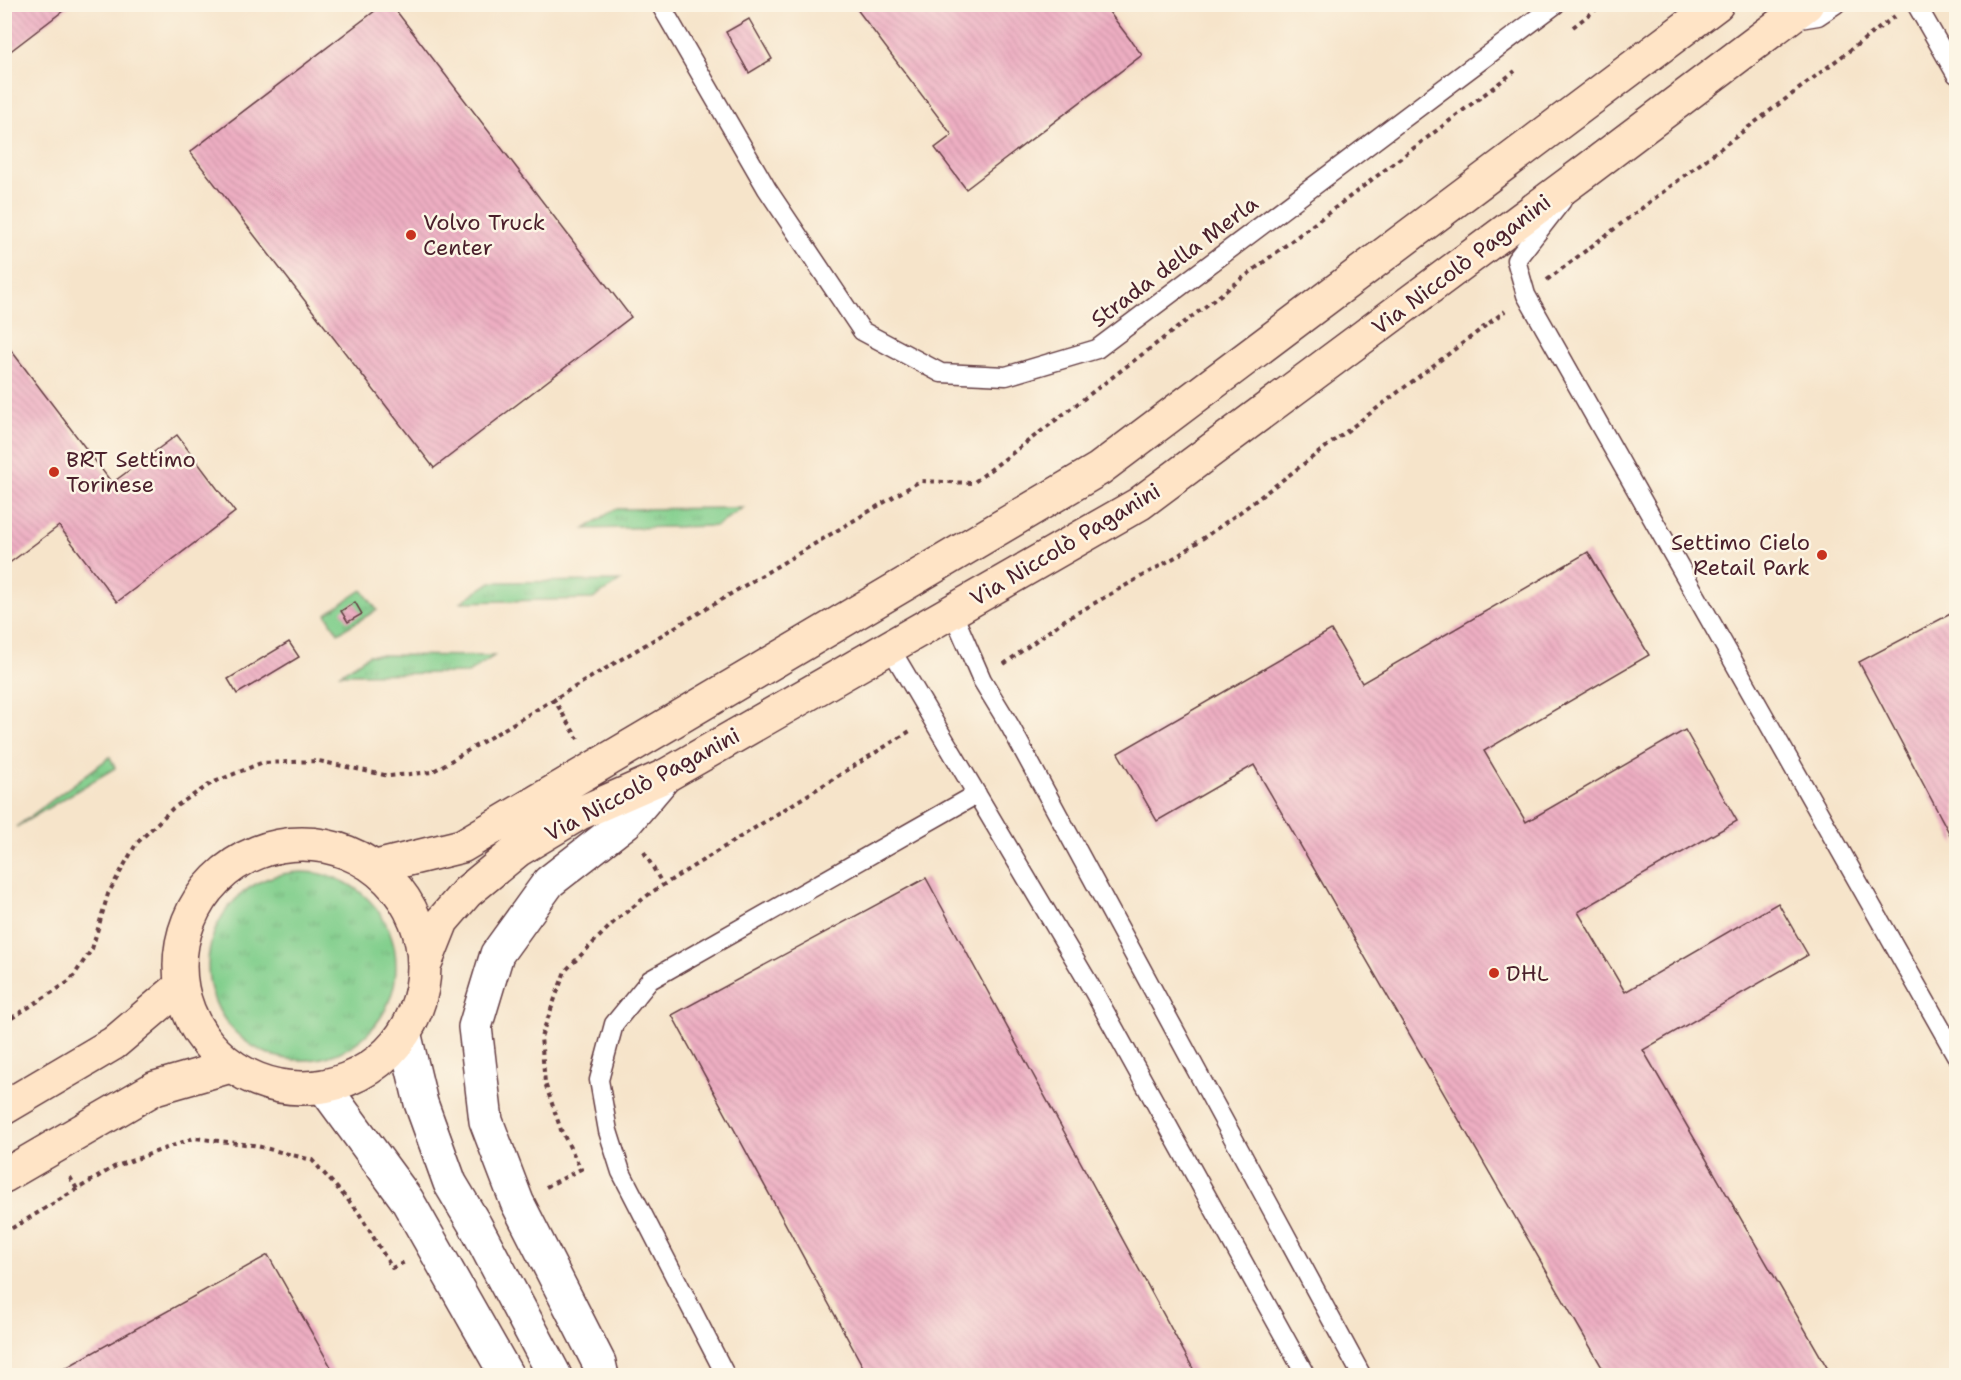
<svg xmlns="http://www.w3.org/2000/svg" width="1961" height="1380" font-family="'Shantell Sans',sans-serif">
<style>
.grass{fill:url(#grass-tufts);stroke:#66775c;stroke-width:1.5}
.building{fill:url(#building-back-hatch)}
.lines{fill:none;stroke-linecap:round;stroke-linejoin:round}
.lane-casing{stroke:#643d43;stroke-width:21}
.street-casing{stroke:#643d43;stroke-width:36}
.secondary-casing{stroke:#643d43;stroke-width:36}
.path{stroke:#643d43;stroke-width:4;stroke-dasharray:4.5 4.5;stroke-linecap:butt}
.lane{stroke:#fff;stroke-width:18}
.street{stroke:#fff;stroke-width:33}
.secondary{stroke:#ffe4c6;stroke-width:33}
.poi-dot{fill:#c8321e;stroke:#fcf5e5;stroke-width:2}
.labels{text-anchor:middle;stroke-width:5;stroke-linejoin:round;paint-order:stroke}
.poi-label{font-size:22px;fill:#4a1f2b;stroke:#fcf5e5;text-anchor:start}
.street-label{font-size:22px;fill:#4a1f2b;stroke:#fcf5e5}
</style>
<defs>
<pattern id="grass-tufts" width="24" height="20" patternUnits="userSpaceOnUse" patternTransform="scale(1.5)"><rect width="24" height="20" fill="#82cf8d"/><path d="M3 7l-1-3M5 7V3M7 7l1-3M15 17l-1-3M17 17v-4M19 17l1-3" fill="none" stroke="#72b17a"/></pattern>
<pattern id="building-back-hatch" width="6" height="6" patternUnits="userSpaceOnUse" patternTransform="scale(1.5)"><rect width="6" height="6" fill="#edaec2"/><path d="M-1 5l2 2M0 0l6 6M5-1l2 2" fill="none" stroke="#cd95a7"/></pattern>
</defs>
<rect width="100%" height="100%" fill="#fcf5e5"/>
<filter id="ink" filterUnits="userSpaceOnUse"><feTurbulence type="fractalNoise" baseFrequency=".0167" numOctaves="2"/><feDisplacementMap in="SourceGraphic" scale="12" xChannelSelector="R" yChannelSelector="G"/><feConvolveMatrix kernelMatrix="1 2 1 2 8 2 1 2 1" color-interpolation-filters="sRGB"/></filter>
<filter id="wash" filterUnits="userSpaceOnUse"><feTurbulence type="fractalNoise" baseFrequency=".008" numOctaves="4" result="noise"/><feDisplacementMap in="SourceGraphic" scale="24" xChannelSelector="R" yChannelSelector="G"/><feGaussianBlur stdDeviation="1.35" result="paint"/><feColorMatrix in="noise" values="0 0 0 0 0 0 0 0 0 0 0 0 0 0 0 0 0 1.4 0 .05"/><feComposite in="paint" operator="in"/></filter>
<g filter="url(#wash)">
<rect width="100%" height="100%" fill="#f6e4ca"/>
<path class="grass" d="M743 508 716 526 585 529 615 509Z
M620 581 593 599 461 602 491 582Z
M362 590 377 610 338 633 326 614Z
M369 655 494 656 468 673 340 674Z
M110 757 115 768 16 827Z
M208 966a94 94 0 1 1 188 0a94 94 0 1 1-188 0Z"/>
<g id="blocks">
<path class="building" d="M4 4H72L4 56Z
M384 4H391L631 317 434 468 190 152Z
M853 4H1103L1142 55 966 189 935 148 952 135Z
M749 19 772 59 749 73 726 32Z
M4 341 112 483 177 435 235 512 117 602 59 526 4 567Z
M1588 552 1649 655 1484 751 1526 822 1685 730 1737 821 1578 912 1625 992 1778 903 1808 955 1643 1050 1832 1376H1607L1254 765 1157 821 1118 753 1331 630 1362 683Z
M355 602 362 614 348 622 341 611Z
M1956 611V846L1859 662Z
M289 642 299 657 237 694 228 679Z
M926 878 1197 1376H868L672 1015Z
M268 1255 336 1376H51Z"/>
</g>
</g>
<g filter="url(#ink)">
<use href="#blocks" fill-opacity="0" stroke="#643d43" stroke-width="1.5"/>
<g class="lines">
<defs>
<path id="lane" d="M660 4 767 189 862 331 941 373 1006 376 1097 349 1556 4
M1916 4 1956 74
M1794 20 1818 16 1836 4
M1562 201 1516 260 1526 295 1956 1055
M952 611 982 680 1010 726 1362 1376
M889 646 1094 992 1306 1376
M726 1376 621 1172 608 1131 599 1080 614 1024 650 980 977 794"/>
<path id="street" d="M405 1036 421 1103 450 1183 475 1225 555 1376
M324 1087 407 1200 507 1376
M602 1376 599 1363 517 1202 486 1121 475 1027 497 954 549 882 626 822 665 776"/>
<path id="secondary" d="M180 966a122 122 0 1 1 244 0a122 122 0 1 1-244 0Z
M376 867 462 846 1099 469 1717 4
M426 961 442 921 467 892 518 850 578 814 665 776 1139 504 1586 171 1807 4
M4 1108 114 1043 181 986
M4 1176 155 1088 231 1066"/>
</defs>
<use href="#lane" class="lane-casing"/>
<use href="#street" class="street-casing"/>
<use href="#secondary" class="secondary-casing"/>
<path class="path" d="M1573 27 1603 4
M1547 280 1895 16
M1004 664 1063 621 1179 555 1239 513 1505 311
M553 698 578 739
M644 852 663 885
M4 1023 70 981 92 949 108 894 136 844 173 808 212 783 261 763 319 761 389 776 432 772 920 481 973 483 1515 71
M70 1177 77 1189
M546 1187 581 1169 561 1130 545 1083 541 1037 565 971 616 920 652 892 910 731
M4 1233 114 1167 194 1138 253 1145 312 1160 357 1210 392 1268 405 1262"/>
<use href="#lane" class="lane"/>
<use href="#street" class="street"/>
<use href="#secondary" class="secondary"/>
</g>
</g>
<g class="poi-dot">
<circle cx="411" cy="235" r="6"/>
<circle cx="54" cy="472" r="6"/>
<circle cx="1822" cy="555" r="6"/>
<circle cx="1494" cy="973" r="6"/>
</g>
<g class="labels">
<g class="poi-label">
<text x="423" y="230">Volvo Truck<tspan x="423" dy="25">Center</tspan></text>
<text x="66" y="467">BRT Settimo<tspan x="66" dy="25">Torinese</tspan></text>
<text x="1810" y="550" text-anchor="end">Settimo Cielo<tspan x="1810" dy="25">Retail Park</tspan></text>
<text x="1506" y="981">DHL</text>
</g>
<g class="street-label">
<text transform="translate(1174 261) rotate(-37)" y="8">Strada della Merla</text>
<text transform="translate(1461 264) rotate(-37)" y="8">Via Niccolò Paganini</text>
<text transform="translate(1065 544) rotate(-31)" y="8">Via Niccolò Paganini</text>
<text transform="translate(642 784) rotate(-28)" y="8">Via Niccolò Paganini</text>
</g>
</g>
<rect width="1961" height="1380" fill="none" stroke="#fcf5e5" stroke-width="24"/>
</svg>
